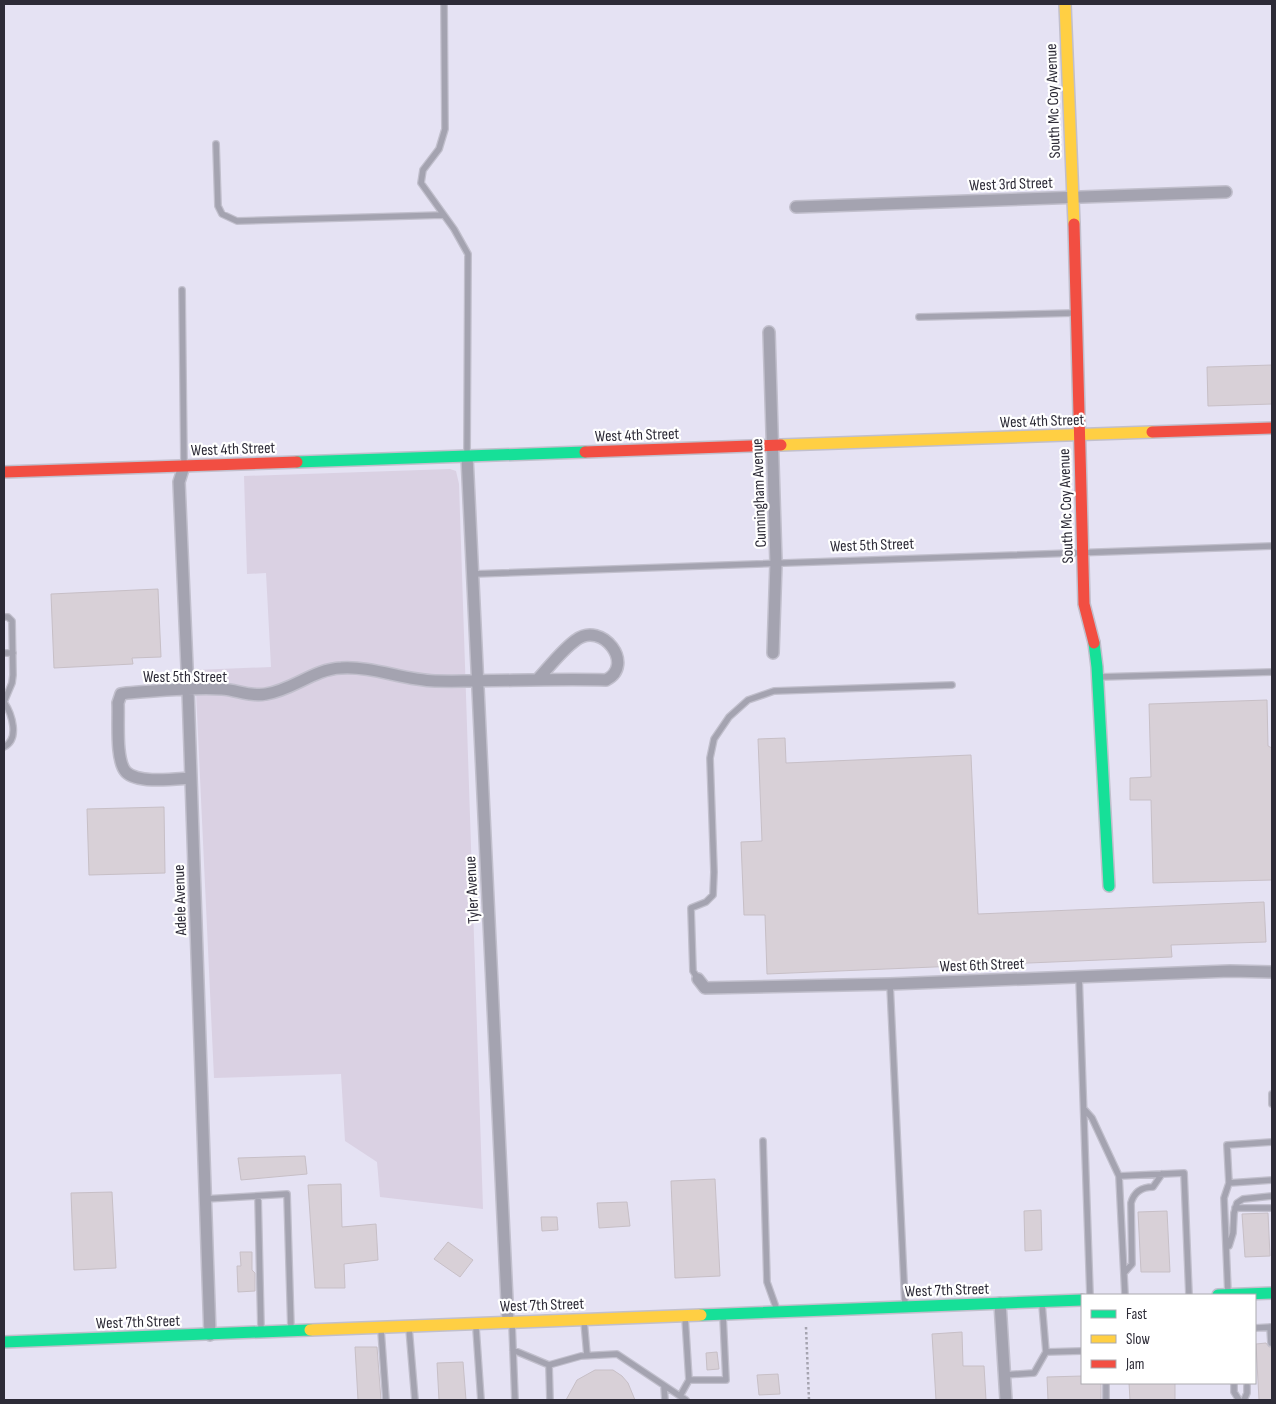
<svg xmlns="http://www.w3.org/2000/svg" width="1276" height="1404" font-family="'Sofia Sans Condensed',sans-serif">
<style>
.industrial{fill:#dad1e3}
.building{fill:#d8d0d7;stroke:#c7bfc6}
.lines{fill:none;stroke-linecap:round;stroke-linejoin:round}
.lane-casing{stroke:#c1bfcc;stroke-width:8}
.street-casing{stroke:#c1bfcc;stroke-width:14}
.fast-casing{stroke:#c1bfcc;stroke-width:14}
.slow-casing{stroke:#c1bfcc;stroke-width:14}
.jam-casing{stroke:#c1bfcc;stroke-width:14}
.path{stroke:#a5a3af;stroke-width:2.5;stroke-dasharray:2.5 2.5;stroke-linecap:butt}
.lane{stroke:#a4a3b0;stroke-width:5.5}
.street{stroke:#a4a3b0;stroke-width:11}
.fast{stroke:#16e098;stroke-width:11}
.slow{stroke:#ffcf43;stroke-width:11}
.jam{stroke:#f24e42;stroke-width:11}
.labels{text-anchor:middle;stroke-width:4.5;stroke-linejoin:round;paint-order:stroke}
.street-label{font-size:16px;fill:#2d2b37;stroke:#fff}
</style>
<rect width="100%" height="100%" fill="#e5e2f3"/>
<path class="industrial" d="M450 469 456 471 459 484 483 1209 380 1197 377 1162 345 1141 341 1074 214 1078 195 670 271 667 266 573 247 574 244 476Z"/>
<path class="building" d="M1272 365V404L1208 406 1207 367Z
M158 589 161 657 132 658 133 664 54 668 51 594Z
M1267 700 1268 746 1272 748V880L1153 883 1151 800H1130V778L1151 777 1149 704Z
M785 738 786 763 971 755 978 914 1264 902 1266 942 1171 945 1172 957 767 974 765 915H744L741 842 762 841 758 739Z
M164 807 165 873 89 875 87 809Z
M305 1156 307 1174 241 1180 238 1158Z
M715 1179 720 1276 675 1278 671 1181Z
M341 1184 342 1227 376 1224 378 1260 344 1264 345 1288H315L308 1185Z
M112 1192 116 1268 74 1270 71 1193Z
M627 1202 630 1226 599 1228 597 1203Z
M1041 1210 1042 1250 1025 1251 1024 1211Z
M1167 1211 1170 1272H1141L1138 1212Z
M1268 1213 1270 1256 1245 1257 1242 1214Z
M541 1217H557L558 1230 542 1231Z
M448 1242 473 1260 460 1277 434 1259Z
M240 1252H252V1270L255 1273V1291L238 1292 237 1266H241Z
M962 1332 963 1366H984L986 1400H936L932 1334Z
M1266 1343 1269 1347H1272V1400H1259L1256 1344Z
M355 1347H377L381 1400H358Z
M717 1352 719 1369 707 1370 706 1353Z
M463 1362 466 1400H439L437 1363Z
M595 1370H613L622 1376 628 1383 635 1400H566L577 1380Z
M778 1374 780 1394 759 1395 757 1375Z
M1082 1376V1383H1101V1400H1048L1047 1377Z
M1129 1383H1175V1400H1130Z"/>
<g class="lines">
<defs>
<path id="lane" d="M444 4 445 129 439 149 423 170 421 183 454 229 468 254 467 455
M216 144 218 206 222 214 237 221 443 215
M182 290 184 465
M919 317 1074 313
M473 574 1272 546
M4 617H8L12 621 13 675 12 683 4 702
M4 653H13
M1099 677 1272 672
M4 747C20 739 12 714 4 702
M1079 976 1090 1295
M698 979 693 971 691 908 706 902 713 895 714 872 710 758 714 739 729 717 748 700 774 691 952 685
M890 984 905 1304
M1272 1094V1104
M1084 1109 1092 1118 1119 1176 1125 1295
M763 1141 767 1282 777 1310
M1119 1176 1184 1173 1189 1295
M1229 1183 1272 1180
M258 1196 261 1328
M205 1199 287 1194 291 1329
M1235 1208H1272
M1229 1246 1233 1233 1234 1213 1237 1203 1243 1199 1272 1196
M1124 1273 1132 1264 1131 1203C1134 1192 1142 1187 1153 1187L1162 1174
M1228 1293 1224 1198 1229 1183 1227 1145 1272 1142
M1042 1304 1046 1352 1082 1351
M685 1317 689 1380H726L723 1316
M584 1321 587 1355
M512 1324 515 1400
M1270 1327 1271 1343
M409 1328 415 1400
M476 1328 481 1400
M1255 1328 1272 1327
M381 1330 386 1400
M513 1350 549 1365 550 1400
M549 1365 581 1356 617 1354 686 1400
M1004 1375 1034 1373 1046 1352
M1106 1383V1400
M1234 1383V1392L1239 1400
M664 1386 665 1400
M680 1396 689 1380
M1244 1400 1247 1393V1386"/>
<path id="street" d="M796 207 1226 192
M769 332 776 563 773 653
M467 456 508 1322
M184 466 179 482 188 690 210 1335
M191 778C175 779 138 784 126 772 115 760 119 719 118 703L121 694 127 693C158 691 190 687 222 689 237 690 251 697 266 694 293 690 314 669 341 668 373 666 403 680 435 681 492 682 549 678 606 680 636 665 602 620 576 640 562 650 550 666 538 679
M698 979 705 988 890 984 1230 971 1272 972
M1000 1303 1006 1400"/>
<path id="fast" d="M297 462 585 452
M1094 643 1097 667 1109 886
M1218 1295 1272 1293
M701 1315 1082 1300
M4 1342 310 1330"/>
<path id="slow" d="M1065 4 1074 224
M781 445 1152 432
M310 1330 701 1315"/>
<path id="jam" d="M1074 224 1084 604 1094 643
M1152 432 1272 428
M585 452 781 445
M4 472 297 462"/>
</defs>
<use href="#lane" class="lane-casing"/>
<use href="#street" class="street-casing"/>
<use href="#fast" class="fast-casing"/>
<use href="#slow" class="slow-casing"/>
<use href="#jam" class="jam-casing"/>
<path class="path" d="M806 1327 809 1400"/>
<use href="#lane" class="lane"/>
<use href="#street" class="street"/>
<use href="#fast" class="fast"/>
<use href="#slow" class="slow"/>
<use href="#jam" class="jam"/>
</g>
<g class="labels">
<g class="street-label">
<text transform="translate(1052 101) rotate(-92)" y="6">South Mc Coy Avenue</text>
<text transform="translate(1011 183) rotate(-2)" y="6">West 3rd Street</text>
<text transform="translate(1042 420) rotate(-2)" y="6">West 4th Street</text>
<text transform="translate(637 434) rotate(-2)" y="6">West 4th Street</text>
<text transform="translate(233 448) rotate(-2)" y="6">West 4th Street</text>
<text transform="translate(758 493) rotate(-92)" y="6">Cunningham Avenue</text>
<text transform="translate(1065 506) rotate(-92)" y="6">South Mc Coy Avenue</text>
<text transform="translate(872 544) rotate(-2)" y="6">West 5th Street</text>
<text x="185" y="682">West 5th Street</text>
<text transform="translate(471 890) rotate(-93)" y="6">Tyler Avenue</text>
<text transform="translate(179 900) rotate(-92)" y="6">Adele Avenue</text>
<text transform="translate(982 964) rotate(-2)" y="6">West 6th Street</text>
<text transform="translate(947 1289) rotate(-2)" y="6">West 7th Street</text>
<text transform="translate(542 1304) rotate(-2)" y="6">West 7th Street</text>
<text transform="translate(138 1321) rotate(-2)" y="6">West 7th Street</text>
</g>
</g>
<rect width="1276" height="1404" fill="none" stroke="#2d2b37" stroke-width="10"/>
<rect x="1081" y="1294" width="175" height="90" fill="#ffffff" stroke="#abaaaf"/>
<rect x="1091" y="1310" width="25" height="8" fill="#16e098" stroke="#abaaaf"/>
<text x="1126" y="1319" font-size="15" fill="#2d2b37">Fast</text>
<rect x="1091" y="1335" width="25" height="8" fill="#ffcf43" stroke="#abaaaf"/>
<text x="1126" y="1344" font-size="15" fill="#2d2b37">Slow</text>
<rect x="1091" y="1360" width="25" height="8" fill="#f24e42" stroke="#abaaaf"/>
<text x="1126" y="1369" font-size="15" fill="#2d2b37">Jam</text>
</svg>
